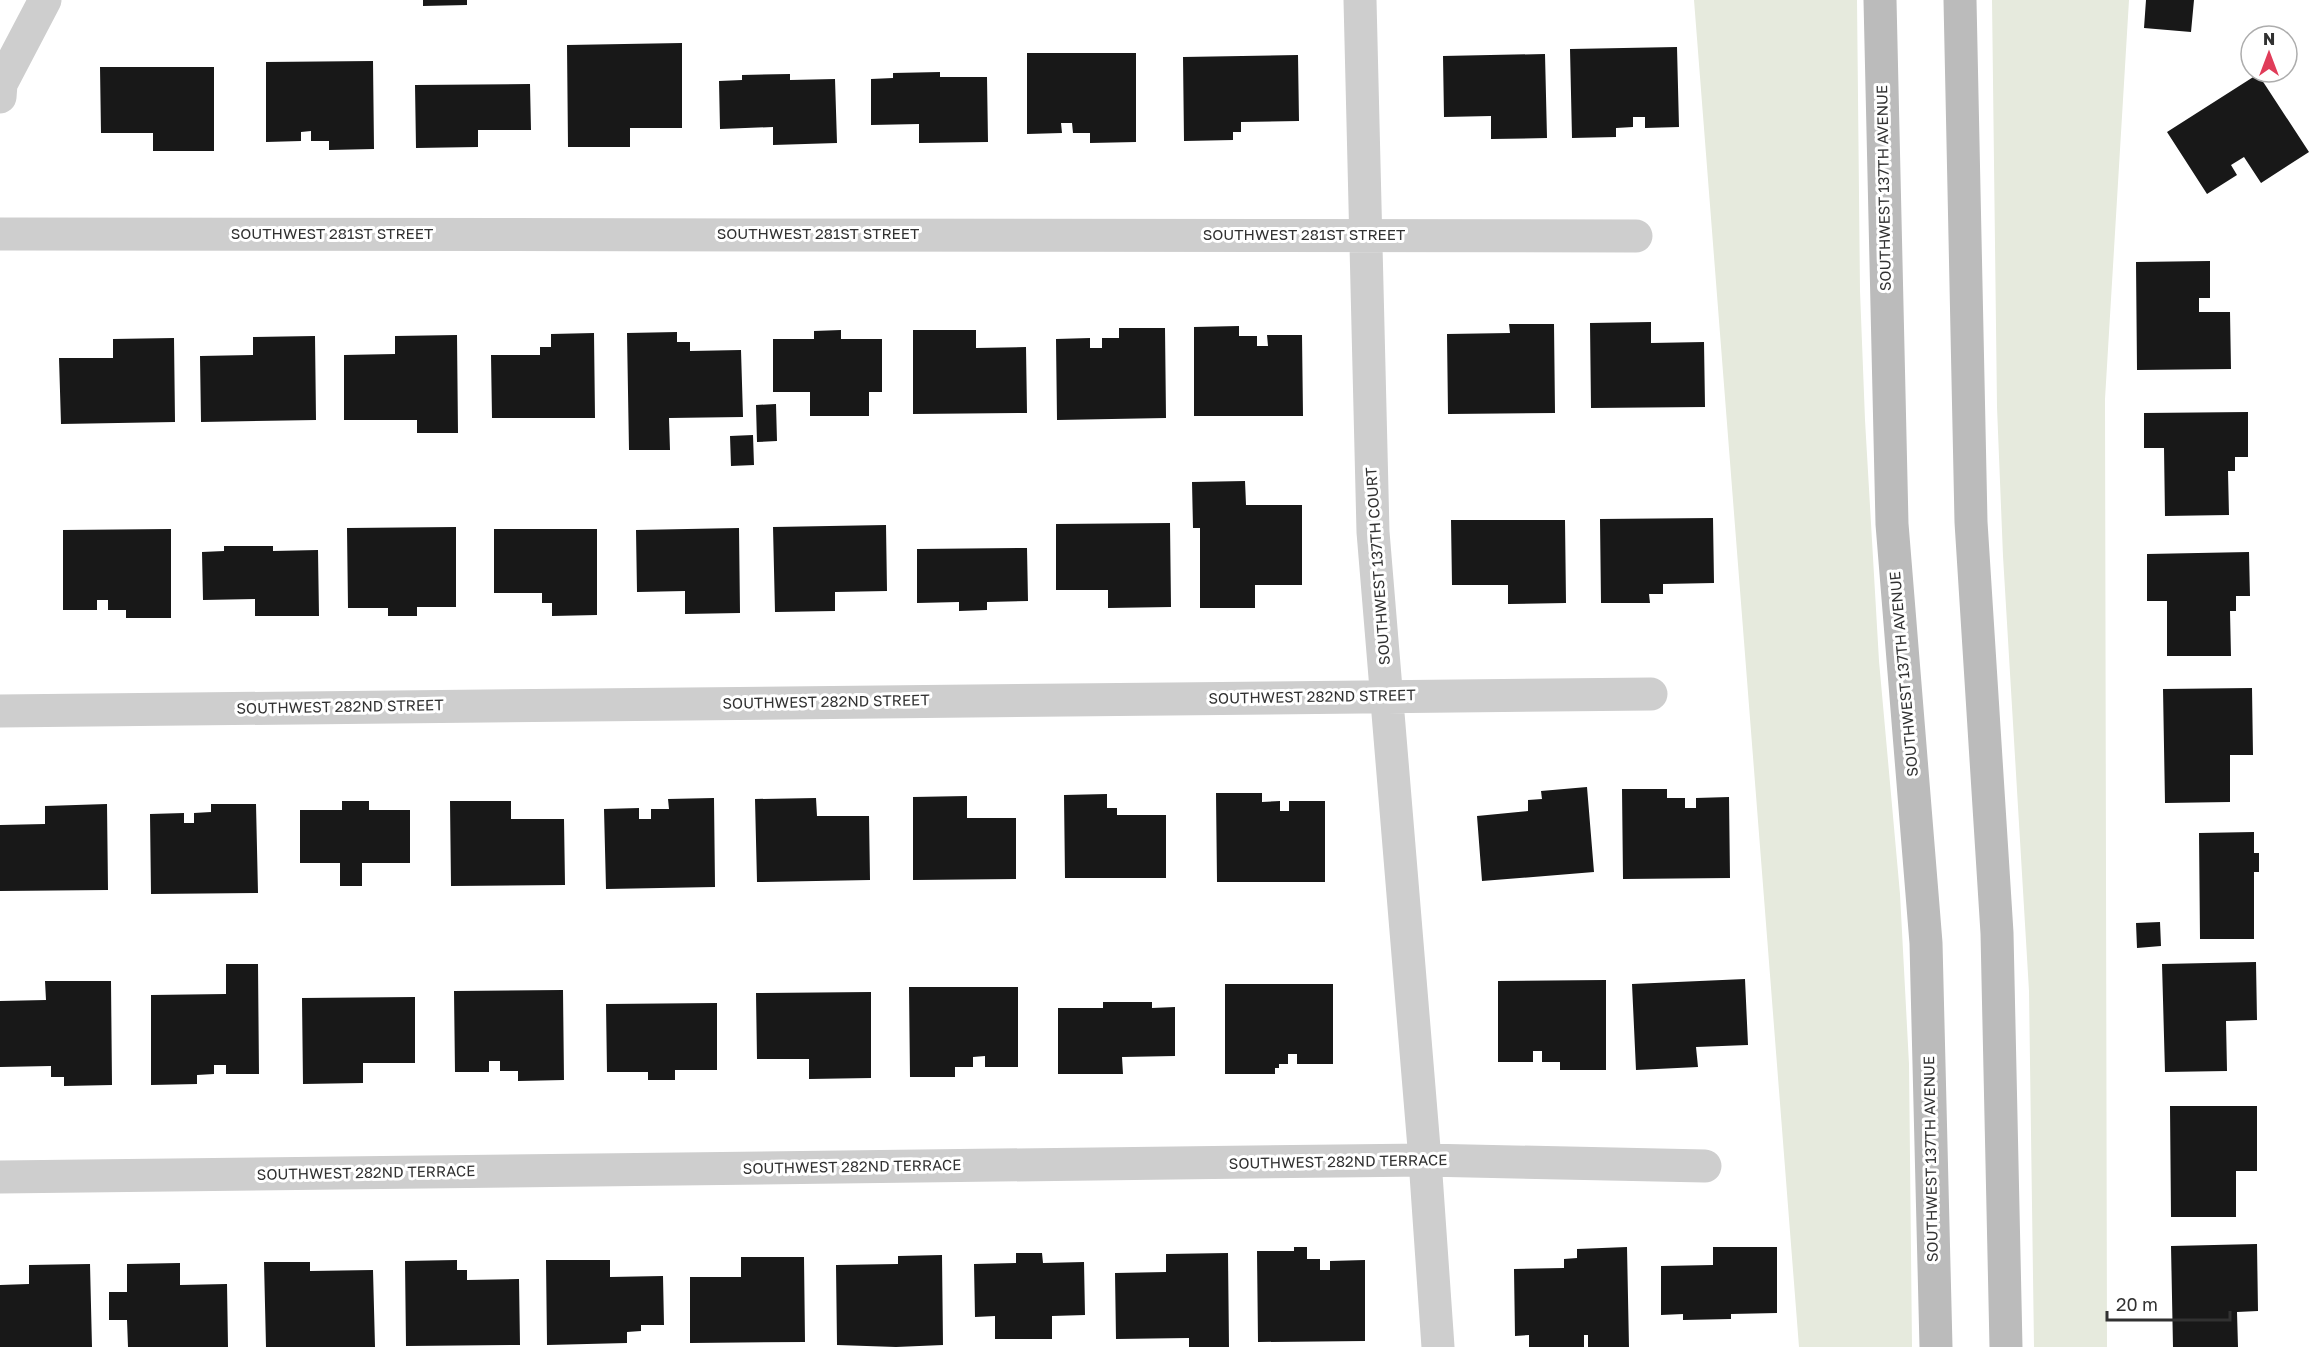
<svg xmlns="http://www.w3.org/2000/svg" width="2323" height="1347" font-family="'Golos Text',sans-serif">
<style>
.green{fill:#e6eadd}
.building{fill:#181818}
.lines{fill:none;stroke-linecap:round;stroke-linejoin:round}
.minor{stroke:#cecece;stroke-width:33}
.secondary{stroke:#bbb;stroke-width:33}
.labels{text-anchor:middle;stroke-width:6;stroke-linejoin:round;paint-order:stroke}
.street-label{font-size:15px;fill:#313131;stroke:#fff}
</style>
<rect width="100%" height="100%" fill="#fff"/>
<path class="green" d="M1694 0H1857L1860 291 1865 420 1879 661 1900 894 1909 1064 1912 1347H1799Z
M1992 0H2129L2105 399 2107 1347H2034L2029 991 2003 556 1997 407Z"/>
<path class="building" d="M423 0H467V5L423 6Z
M2146 0H2194L2191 32 2144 28Z
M682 43V128H630V147H568L567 45Z
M1677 47 1679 127 1645 128V117H1633V127L1616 128V137L1572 138 1570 49Z
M1027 53H1136V142L1090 143V133H1073L1072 123H1061L1062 133 1027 134Z
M1545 54 1547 138 1491 139V116L1444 117 1443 56Z
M1298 55 1299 121 1241 122V132H1233V140L1184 141 1183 57Z
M373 61 374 149 329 150V141H311V131L301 132V141L266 142V62Z
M100 67H214V151H153V133H101Z
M940 72V77H987L988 142 919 143V124L871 125V79L893 78V73Z
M790 74V80L835 79 837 143 773 145V127L720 129 719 81 742 80V75Z
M2258 74 2309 152 2261 183 2244 157 2231 165 2237 175 2207 194 2167 132Z
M530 84 531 130H478V147L416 148 415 85Z
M2210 261V298H2199V312H2230L2231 369 2137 370 2136 262Z
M1651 322V343L1704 342 1705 407 1591 408 1590 323Z
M1509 324H1554L1555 413 1448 414 1447 334 1510 333Z
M1239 326V336H1257V346H1268L1267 335H1302L1303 416H1194V327Z
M1119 328H1165L1166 418 1057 420 1056 339 1090 338V348H1102V338H1119Z
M841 330V339H882V392H869V416H810V392H773V339H814V331Z
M913 330H976V348L1026 347 1027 413 913 414Z
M677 332V342H690V351L741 350 743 417 669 418 670 450H629L627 333Z
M594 333 595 418H492L491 355H540V347H551V334Z
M457 335 458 433H417V420H344V355L395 354V336Z
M315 336 316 420 201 422 200 356 253 355V337Z
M174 338 175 422 61 424 59 358H113V339Z
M776 404 777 441 757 442 756 405Z
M2248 412V457H2235V471H2228L2229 515 2165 516 2164 448H2144V413Z
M753 435 754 465 731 466 730 436Z
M1245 481 1246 505H1302V585H1255V608H1200V528H1193L1192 482Z
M1713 518 1714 583 1663 584V594H1649L1650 603H1601L1600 519Z
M1451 520H1565L1566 603 1508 604V585H1452Z
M1170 523 1171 607 1108 608V590H1056V524Z
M886 525 887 591 835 592V611L775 612 773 527Z
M456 527V607H417V616H388V608H348L347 528Z
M739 528 740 613 685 614V591L637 592 636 530Z
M171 529V618H126V610H108V600H97V610H63V530Z
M494 529H597V615L552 616V603H542V593H494Z
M224 546H273V551L318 550 319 616H255V599L203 600 202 552 224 551Z
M1027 548 1028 601 987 602V610L959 611V602L917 603V549Z
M2249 552 2250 596H2236V611H2230L2231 656H2167V601H2147V554Z
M2252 688 2253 755H2230V802L2165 803 2163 689Z
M1587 787 1594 872 1482 881 1477 816 1528 811V800L1542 799 1541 791Z
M1622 789H1667V798H1685V808H1696V798L1729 797 1730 878 1623 879Z
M1216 793H1262V802L1280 801V811H1289V801H1325V882H1217Z
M1107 794V808H1117V815H1166V878H1065L1064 795Z
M967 796V818H1016V879L913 880V797Z
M714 798 715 887 606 889 604 809 639 808V819H651V809H669L668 799Z
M816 798 817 816H869L870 880 757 882 755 799Z
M342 801H369V810H410V863H362V886H340V863H300V810H342Z
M450 801H511V819H564L565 885 451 886Z
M107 804 108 890 0 891V825L45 824V806Z
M211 804H256L258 893 151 894 150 814 184 813V823H194V813L211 812Z
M2254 832V853H2259V872H2254V939H2200L2199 833Z
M2160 922 2161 946 2137 948 2136 923Z
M2256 962 2257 1020 2226 1021 2227 1071 2165 1072 2162 964Z
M226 964H258L259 1074H226V1065H214V1074L197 1075V1084L151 1085V995L226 994Z
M1745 979 1748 1045 1696 1047 1698 1067 1636 1070 1632 984Z
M1606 980V1070H1560V1062H1542V1051H1533V1062H1498V981Z
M45 981H111L112 1085 64 1086V1077H51V1066L0 1067V1001L46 1000Z
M1225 984H1333V1064H1297V1054H1288V1064H1279V1068H1275V1074H1225Z
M909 987H1018V1067H985V1056L973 1057V1067H955V1077H910Z
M563 990 564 1080 518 1081V1071H500V1061H489V1072H455L454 991Z
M871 992V1078L809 1079V1059H757L756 993Z
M415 997V1063H363V1083L303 1084 302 998Z
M1103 1002H1152V1008L1175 1007V1056L1122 1057 1123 1074H1058V1008H1103Z
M717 1003V1070H675V1080H648V1072H607L606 1004Z
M2170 1106H2257V1171H2236V1217H2171Z
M2257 1244 2258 1311 2237 1312 2238 1347H2173L2171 1246Z
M1294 1247H1307V1259H1320V1270H1330V1261L1365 1260V1341L1258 1342 1257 1251H1294Z
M1627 1247 1629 1347H1588V1335H1584V1347H1529V1335L1515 1336 1514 1269 1564 1268V1259L1577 1258V1249Z
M1713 1247H1777V1313L1731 1314V1319L1683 1320V1314L1661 1315V1266L1713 1265Z
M1016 1253H1042L1043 1263 1084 1262 1085 1315 1052 1316V1339H995V1316L975 1317 974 1264 1016 1263Z
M1228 1253 1229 1347H1189V1338L1116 1339 1115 1273 1166 1272V1254Z
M942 1255 943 1345 896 1347 837 1345 836 1265 898 1264V1256Z
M741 1257H804L805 1342 690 1343V1277H741Z
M457 1260V1270H467V1280L519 1279 520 1345 406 1346 405 1261Z
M546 1260H610V1277L663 1276 664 1325H641V1331L627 1332V1343L547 1345Z
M264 1262H310V1271L373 1270 375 1347H266Z
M180 1263V1285L227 1284 228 1347H128L127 1320H109V1292H127V1264Z
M90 1264 92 1347H0V1285L29 1284V1265Z"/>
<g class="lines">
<path class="minor" d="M1360 0 1373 532 1425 1160 1438 1347
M0 97 1 84 45 0
M0 234 1636 236
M0 711 1651 694
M0 1177 1425 1160 1705 1166"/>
<path class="secondary" d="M1880 0 1892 524 1926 943 1936 1347
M1960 0 1971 522 1997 933 2006 1347"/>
</g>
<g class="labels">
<g class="street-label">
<text transform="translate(1884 188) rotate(-91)" y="5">SOUTHWEST 137TH AVENUE</text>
<text x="332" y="239">SOUTHWEST 281ST STREET</text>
<text x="818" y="239">SOUTHWEST 281ST STREET</text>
<text x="1304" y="240">SOUTHWEST 281ST STREET</text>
<text transform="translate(1378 566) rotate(-94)" y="5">SOUTHWEST 137TH COURT</text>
<text transform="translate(1904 674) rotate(-95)" y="5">SOUTHWEST 137TH AVENUE</text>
<text transform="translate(1312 697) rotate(-1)" y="5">SOUTHWEST 282ND STREET</text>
<text transform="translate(826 702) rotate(-1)" y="5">SOUTHWEST 282ND STREET</text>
<text transform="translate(340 707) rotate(-1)" y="5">SOUTHWEST 282ND STREET</text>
<text transform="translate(1931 1159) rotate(-91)" y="5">SOUTHWEST 137TH AVENUE</text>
<text transform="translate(1338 1162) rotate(-1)" y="5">SOUTHWEST 282ND TERRACE</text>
<text transform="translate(852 1167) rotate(-1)" y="5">SOUTHWEST 282ND TERRACE</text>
<text transform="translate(366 1173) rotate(-1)" y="5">SOUTHWEST 282ND TERRACE</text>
</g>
</g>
<g transform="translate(2269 54)"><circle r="28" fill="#ffffff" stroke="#adadad" stroke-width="1.5"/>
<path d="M0-4.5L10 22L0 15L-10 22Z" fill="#e03c59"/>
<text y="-9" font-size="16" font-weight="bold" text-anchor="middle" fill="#313131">N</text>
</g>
<path d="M2107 1311v9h123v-9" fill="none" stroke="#313131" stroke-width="3"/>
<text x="2116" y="1311" font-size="18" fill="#313131" stroke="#ffffff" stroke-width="4.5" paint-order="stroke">20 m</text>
</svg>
